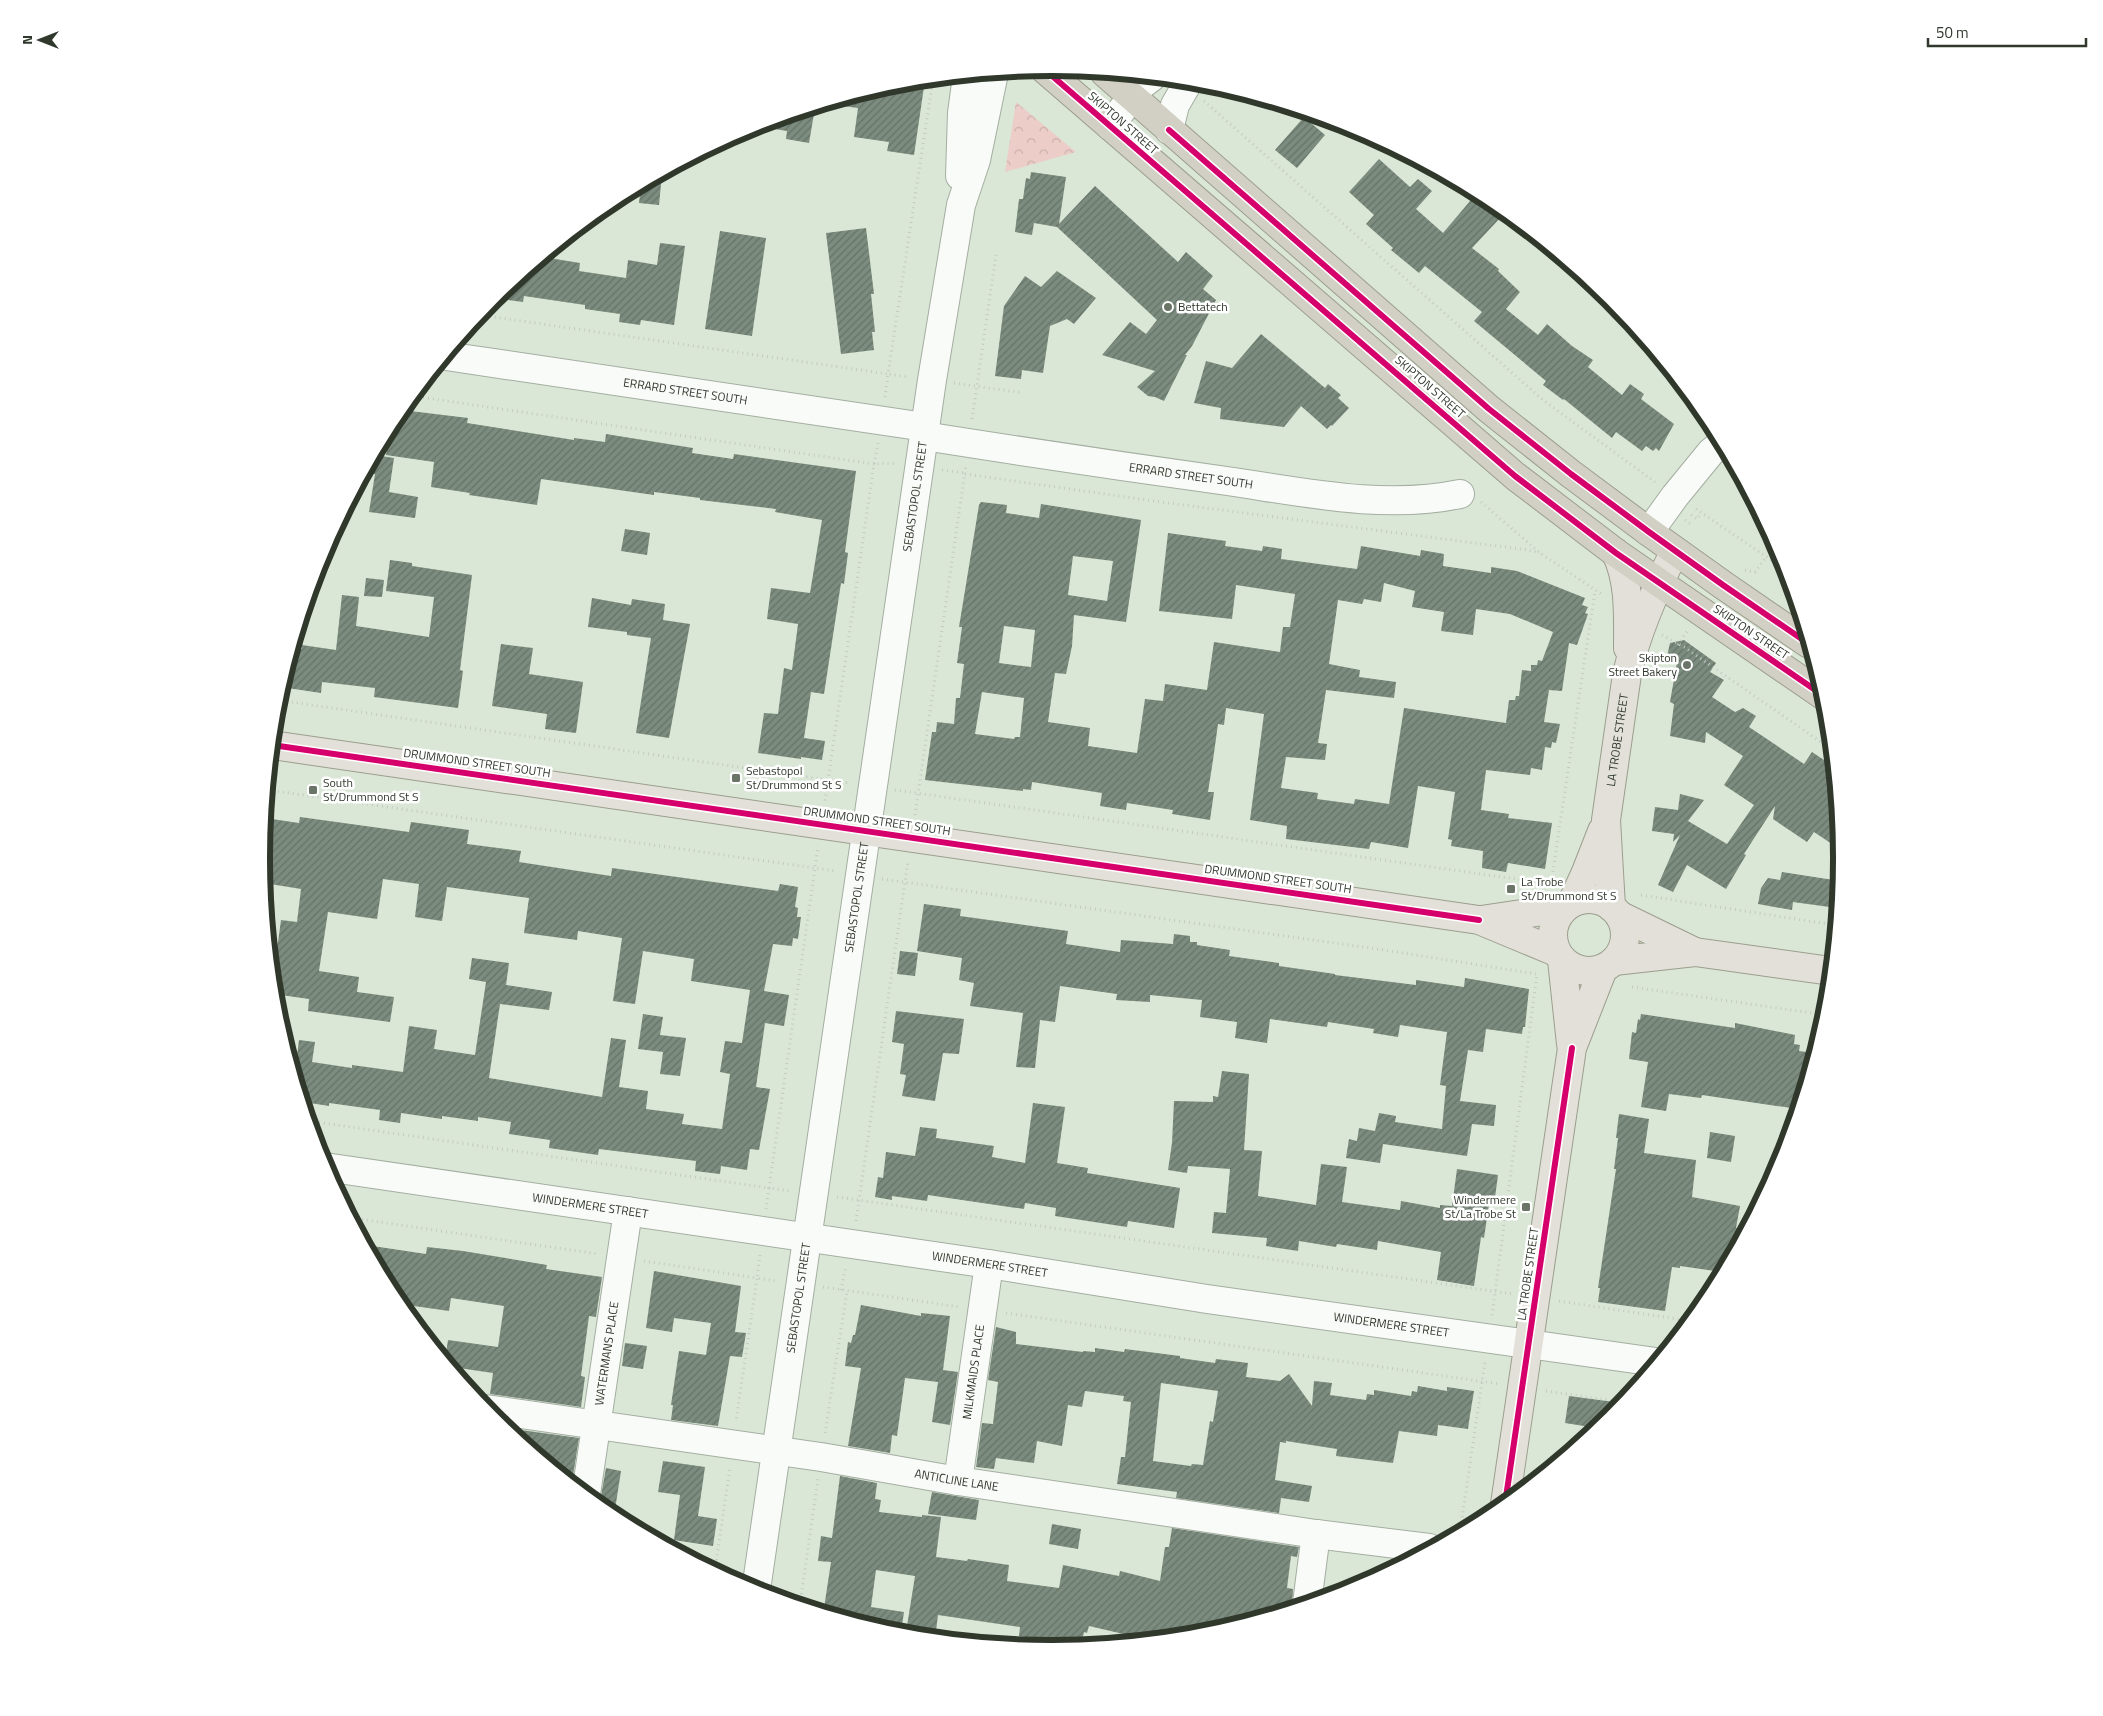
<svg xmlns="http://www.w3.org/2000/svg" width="2103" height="1716" font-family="'Titillium Web',sans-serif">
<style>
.park{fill:url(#park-crowns)}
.building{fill:url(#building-hatch);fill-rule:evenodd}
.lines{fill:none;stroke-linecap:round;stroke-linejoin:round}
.minor-casing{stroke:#a4aea1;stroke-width:30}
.major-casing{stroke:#9c9e8d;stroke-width:30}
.highway-casing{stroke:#9c9e8d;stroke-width:30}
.path{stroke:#c4cac3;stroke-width:3;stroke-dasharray:1 4;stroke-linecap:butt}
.minor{stroke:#f9fbf9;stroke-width:28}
.major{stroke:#e2e0d9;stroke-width:28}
.highway{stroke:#d2cfc4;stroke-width:28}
.cycleway-casing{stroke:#fff;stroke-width:9}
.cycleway{stroke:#d6006c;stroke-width:6}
.poi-dot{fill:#6b7567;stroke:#fff;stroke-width:2}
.labels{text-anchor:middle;stroke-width:5;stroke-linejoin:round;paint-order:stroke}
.street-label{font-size:12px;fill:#2f382b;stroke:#fff}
.poi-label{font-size:12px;fill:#2f382b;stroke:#fff;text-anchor:start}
.rim{fill:none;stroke:#2f382b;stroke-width:6}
</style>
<defs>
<pattern id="park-crowns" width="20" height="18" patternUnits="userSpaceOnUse" patternTransform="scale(1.25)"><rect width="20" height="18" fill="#eccdc7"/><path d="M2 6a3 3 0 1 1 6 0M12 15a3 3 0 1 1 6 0" fill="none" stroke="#cbb1ab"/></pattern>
<pattern id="building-hatch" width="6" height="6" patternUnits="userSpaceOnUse" patternTransform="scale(1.25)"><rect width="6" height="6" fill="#7c8c7f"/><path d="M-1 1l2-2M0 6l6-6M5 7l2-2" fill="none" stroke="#667368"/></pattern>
</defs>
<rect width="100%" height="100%" fill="#dae7d6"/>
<path class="park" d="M1016 102 1076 152 1005 172Z"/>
<path class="building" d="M925 80 914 155 887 151 889 142 854 137 858 108 827 104 898 83Z
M815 108 809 143 786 139 787 131 755 126Z
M1304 117 1325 135 1297 168 1275 150Z
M1379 159 1410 187 1418 179 1432 191 1416 209 1443 233 1476 194 1502 216 1472 248 1499 269 1498 271 1520 292 1506 309 1538 335 1547 324 1572 346 1593 360 1588 367 1622 395 1630 384 1644 394 1641 399 1674 424 1659 451 1656 448 1653 451 1646 446 1642 451 1616 432 1612 438 1564 399 1563 400 1543 385 1546 381 1474 321 1482 312 1425 266 1419 273 1391 250 1393 248 1366 224 1374 215 1349 192Z
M1031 172 1066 177 1059 224 1095 186 1178 262 1186 252 1213 276 1203 289 1216 300 1192 346 1185 355H1187L1164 401 1155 397 1148 396 1137 387 1155 371 1102 355 1130 322 1146 334 1157 320 1057 227 1034 223 1032 235 1015 232 1019 199H1023L1026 178 1030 179Z
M662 174 659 205 639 203 641 185Z
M866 228 874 294H871L875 332H872L874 350 841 354 826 233Z
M720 231 766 238 752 336 705 329Z
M660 243 685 246 674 325 641 320 640 325 619 322 620 314 585 309V305L524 296 523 302 494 298 543 257 580 263 579 271 626 278 628 260 657 265Z
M1057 271 1096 298 1074 324 1067 319 1050 326 1043 373 1022 370 1021 379 995 376 1004 306 1025 276 1041 287Z
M1261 334 1325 388 1328 384 1341 395 1338 398 1349 408 1332 426 1331 425 1327 429 1301 406 1284 427 1220 419 1221 408 1194 403 1206 361 1232 368Z
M402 410 468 418 467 423 574 440V438L605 442 606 434 693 448 692 453 733 459 734 454 856 471 845 552 848 553 844 584 841 583 824 694 811 692 804 738 825 741 822 760 801 757V759L758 753 764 713 778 714 784 668 792 670 798 624 767 619 771 588 810 593 822 520 775 512 776 509 700 500V498L654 492V495L541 479 537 505 469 495 470 493 431 487 434 462 386 455 391 426Z
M375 455 394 458 389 492 418 497 415 518 369 512 375 474H371Z
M981 502 1007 505 1006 513 1039 518 1041 504 1141 520 1126 622 1074 615 1072 646 1066 674 1055 673 1048 722 1090 728 1088 746 1137 753 1145 699 1163 701 1165 684 1207 690 1214 642 1280 652 1283 627H1290L1295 594 1236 585 1232 619 1159 611 1168 533 1226 541 1225 546 1262 551 1263 546 1282 549 1281 559 1357 569 1361 546 1420 556 1421 550 1444 554 1443 566 1491 573V567L1517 571 1585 598 1582 605 1588 607 1585 613 1588 614 1577 645 1569 643 1562 691 1549 690 1544 722 1560 724 1556 743 1552 742 1551 748 1545 747 1542 770 1531 768 1530 775 1486 770 1481 810 1509 814 1508 818 1552 823 1545 869 1508 863 1506 872 1482 868 1483 851 1451 846 1452 840 1448 839 1455 792 1418 786 1408 848 1371 842 1369 849 1286 839 1287 826 1250 820 1264 714 1226 708 1224 725 1218 724 1213 760 1208 792H1214L1210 820 1172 814 1173 810 1127 803 1126 810 1100 806 1102 793 1032 782 1031 790 1023 789V791L925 780 932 732H936L937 722 954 724 956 698H960L964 664 957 663 962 627H959L979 505ZM1073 556 1113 561 1107 601 1068 595ZM1384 583 1415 591 1412 607 1444 612 1441 631 1473 635 1476 609 1510 614 1553 632 1542 661 1538 660 1537 665H1531V671L1522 670 1519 696H1516L1515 700H1509L1506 723 1404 708 1389 804 1355 799 1354 804 1317 799 1318 793 1281 788 1286 757 1325 760 1327 744 1318 743 1326 690 1394 698 1396 682 1359 677 1360 670 1329 664 1338 600 1362 604 1364 599 1381 602ZM1004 626 1035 630 1031 667 999 663ZM982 692 1024 698 1020 737H1015L1014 739 975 734Z
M625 529 650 533 647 555 621 551Z
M390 560 412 563V566L472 575 460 670 463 671 458 708 374 697 375 688 322 682 321 693 281 687 293 648 302 649V645L336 650 342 595 359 597 356 626 429 637 434 597 386 591Z
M366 578 384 580 382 597 364 596Z
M592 598 631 605 632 599 665 604 663 620 690 624 669 738 636 733 651 638 627 635V632L588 627Z
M1684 640 1716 663 1710 672 1724 680 1712 697 1735 712 1743 708 1756 716 1749 727 1804 764 1812 752 1833 766 1841 850 1814 832 1807 842 1773 819 1775 806 1753 840 1744 854 1746 855 1726 889 1687 865 1673 892 1658 885 1680 835 1673 842 1674 834 1652 831 1655 807 1678 810 1680 794 1704 800 1688 821 1727 844 1754 805 1724 785 1743 756 1706 732 1705 743 1670 736 1674 704 1670 702 1677 662 1666 661 1670 643Z
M501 644 533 648 529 674 583 682 576 733 545 729 547 714 492 706Z
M300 817 409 832 411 822 469 830 467 844 521 851 519 862 611 876 612 868 778 891 780 884 798 887 795 907 798 908 797 917H801L798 939 793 938 792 946 773 944 764 991 789 995 784 1026 765 1023 756 1087 770 1089 759 1150 750 1149 747 1170 721 1166 720 1174 695 1171 696 1161 599 1149 598 1155 549 1148 550 1140 509 1134 511 1122 478 1117V1121L442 1116V1119L401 1113 400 1123 379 1120 380 1110 329 1103V1106L304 1102 295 1073 299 1040 315 1042 312 1062 352 1068V1065L403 1072 409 1026 437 1030 434 1049 475 1055 486 982 469 979 472 958 509 963 506 985 552 992 549 1010 500 1004 489 1078 602 1097 611 1038 626 1040 619 1087 648 1091 646 1109 684 1114 682 1124 722 1129 730 1074 720 1072 725 1041 742 1043 750 990 691 981 694 959 643 951 635 1004 613 1001 622 938 578 931 577 940 524 933 529 898 447 887 442 921 415 917 419 884 383 879 377 919 328 912 319 971 359 977 357 992 394 997 390 1022 308 1011 309 999 274 994 273 980 281 920 297 922 301 889 264 883 261 858 265 818 299 823Z
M1782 872 1840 881 1837 908 1793 902 1792 910 1758 904 1761 888 1768 878 1780 880Z
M924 904 961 909 960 916 1068 931 1066 944 1120 952 1121 940 1173 944 1174 934 1190 936V942H1197V945L1230 950 1229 956 1279 963V966L1335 974V975L1416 985V980L1464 987 1465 978 1529 989 1525 1027H1523L1522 1034 1486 1029 1483 1052 1468 1050 1460 1101 1496 1105 1494 1126 1472 1124 1467 1156 1383 1144 1380 1163 1346 1158 1349 1139 1357 1141 1359 1128 1375 1131 1379 1113 1396 1116 1395 1122 1442 1129 1446 1086 1440 1085 1447 1032 1400 1025 1398 1037 1373 1033 1374 1029 1328 1022 1327 1027 1270 1019 1267 1043 1235 1038 1237 1022 1200 1017 1202 1000 1150 995V1002L1116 1000 1117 994 1060 986 1055 1022 1040 1020 1035 1068 1016 1067 1023 1013 970 1006 974 983 959 980 962 958 917 951Z
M900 951 918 953 915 976 897 974Z
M896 1011 964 1019 959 1054 943 1053 935 1101 902 1096 906 1075 900 1074 904 1044 892 1042Z
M643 1014 663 1017 660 1035 686 1038 680 1076 660 1074 663 1052 638 1049Z
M1641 1014 1735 1028V1023L1795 1035 1794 1044 1800 1045 1799 1051 1814 1053 1798 1109 1702 1095 1701 1098 1669 1094 1666 1111 1641 1107 1648 1062 1629 1059 1632 1032 1636 1033 1638 1019 1640 1020Z
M1222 1071 1249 1074 1244 1150 1262 1151 1258 1196 1316 1205 1321 1164 1347 1167 1342 1202 1400 1210 1401 1201 1440 1208V1205L1452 1206 1457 1169 1498 1175 1494 1205 1489 1204 1484 1238 1481 1237 1474 1286 1437 1280 1441 1252 1378 1241 1377 1250 1337 1244 1336 1247 1299 1241 1298 1251 1266 1246 1267 1238 1212 1233 1214 1212 1226 1213 1230 1169 1188 1166 1187 1173 1168 1170 1172 1143 1174 1101 1213 1102V1096L1218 1097Z
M1033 1103 1065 1107 1057 1163 1088 1168 1087 1173 1180 1188 1174 1228 1128 1221 1127 1227 1055 1216 1056 1208 1025 1203 1024 1209 928 1195 927 1201 892 1196V1200L875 1197 878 1177 883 1178 886 1152 915 1156 920 1127 937 1129 936 1138 994 1146 992 1157 1025 1163Z
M1619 1114 1649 1119 1644 1153 1696 1160 1692 1197 1740 1206 1736 1228 1745 1229 1722 1272 1680 1266V1268L1672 1267 1665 1311 1598 1302 1600 1288H1598L1616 1169H1614L1618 1138H1616Z
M1710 1132 1735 1136 1731 1162 1707 1158Z
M366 1245 426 1254 427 1247 463 1251 547 1265 546 1269 602 1277 596 1317 589 1316 581 1376 585 1377 581 1407 490 1394 493 1373 452 1367 445 1360 448 1340 498 1347 504 1306 451 1298 449 1311 414 1306 412 1319 394 1297Z
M654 1271 741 1286 735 1332 746 1333 742 1357 730 1356 718 1426 671 1420 673 1405H671L679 1351 706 1355 711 1323 674 1318 672 1332 646 1328Z
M861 1305 921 1316V1313L950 1316 943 1370 958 1372 950 1425 932 1422 938 1382 905 1378 897 1436 892 1435 890 1453 848 1446 861 1368 845 1366 848 1342 851 1343 853 1335H855Z
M996 1327 1016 1332V1344L1083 1352V1351L1095 1352V1348L1124 1352 1125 1349 1180 1356V1358L1215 1363 1216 1359 1248 1363 1246 1377 1280 1381 1289 1374 1312 1406 1314 1381 1332 1383 1330 1395 1366 1400 1367 1394 1374 1395V1390L1411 1396 1412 1391 1417 1392 1418 1386 1447 1391V1387L1474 1391 1470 1415 1468 1429 1438 1425 1437 1436 1399 1431 1393 1463 1336 1456 1337 1449 1286 1441V1443L1280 1442 1275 1480 1312 1486 1309 1502 1281 1498 1279 1513 1176 1498 1177 1492 1117 1484 1121 1457H1125L1131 1402 1123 1401 1124 1396 1085 1391 1082 1407 1068 1405 1062 1446 1037 1441 1034 1463 996 1458 994 1469 976 1467 982 1423 993 1424 998 1382 988 1380ZM1161 1383 1218 1391 1213 1422 1210 1421 1203 1465 1192 1464 1191 1466 1153 1461Z
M625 1343 647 1346 643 1369 622 1366Z
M1569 1396 1622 1403 1610 1417 1597 1428 1565 1423Z
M506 1428 579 1438 572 1482 543 1458Z
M663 1461 705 1467 698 1516 717 1519 713 1546 674 1540 680 1495 658 1492Z
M606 1468 621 1471 614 1516 598 1504 601 1496Z
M840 1476 877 1483 875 1499 881 1500 879 1512 922 1517V1515L941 1517 936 1557 967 1561 968 1559 1009 1565 1007 1581 1059 1588 1063 1565 1119 1576 1120 1571 1160 1581 1165 1547H1169L1172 1528 1299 1547 1297 1557 1291 1556 1287 1588 1293 1589 1292 1607 1205 1633 1145 1639 1089 1626 1087 1633 1084 1632 1081 1646H1074L1062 1644V1643L1019 1636 1020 1627 938 1615 936 1631 907 1626 915 1576 876 1570 871 1607 904 1612 901 1632 885 1630 826 1612 824 1608 831 1562 818 1561 821 1536 832 1538Z
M932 1492 979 1500 976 1520 928 1514Z
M1052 1524 1081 1529 1078 1549 1049 1544Z"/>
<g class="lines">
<defs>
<g id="minor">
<path d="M1110 126 1139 87 1152 77"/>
<path d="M1169 130 1175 105 1189 81"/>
<path d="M960 176 962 113 967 76"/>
<path id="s1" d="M446 356 925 427"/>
<path id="s2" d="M924 436C1025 452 1126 467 1227 481 1303 492 1384 510 1460 494"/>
<path d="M1649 532 1675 496 1711 452 1722 443"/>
<path id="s3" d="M325 1167 989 1264 1207 1299 1656 1362"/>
<path id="s4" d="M486 1409 821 1457 958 1481 1316 1534 1429 1548"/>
<path id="s5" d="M958 1481 989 1264"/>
<path id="s6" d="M586 1494 628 1211"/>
<path id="s7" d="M756 1590 932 380 961 205 976 160 994 73"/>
<path d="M1307 1603 1316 1534"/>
</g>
<g id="major">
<path d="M1616 553C1630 582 1628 616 1628 648"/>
<path d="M272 745 1479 920 1556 952"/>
<circle cx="1589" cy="935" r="36"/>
<path d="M1572 903 1586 872 1602 831"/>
<path id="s8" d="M1611 907 1606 820 1627 674C1637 631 1655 590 1675 551"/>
<path d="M1619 915 1695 952"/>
<path d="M1481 920 1564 908"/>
<path d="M1562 960 1571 1044"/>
<path d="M1614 961 1695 952 1831 971"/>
<path d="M1505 1504 1572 1048 1603 969"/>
</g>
<path id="highway" d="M1043 68 1515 476 1616 553 1824 696
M1105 73 1489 409 1571 474 1649 532 1723 585 1809 644"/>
</defs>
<use href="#minor" class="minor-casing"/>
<use href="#major" class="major-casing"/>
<use href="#highway" class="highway-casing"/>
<path class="path" d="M1204 101 1543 400 1655 482
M480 315 888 374 933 79
M954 383 1023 393
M413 396 874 464 825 801
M885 397 888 374 908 377
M972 419 996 255
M878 443 874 464 897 463
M942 470 965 473
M965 474 1168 503 1528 550 1540 553
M1481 502 1540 553 1603 595
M1696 509 1786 570
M1691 515 1697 519 1701 513
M1685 520 1692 525
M1745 570 1755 572 1766 557
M1662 635 1684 647 1831 749
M1678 645 1687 631
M277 700 849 783
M268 790 836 871
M895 790 1551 884 1595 591
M915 815 966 465
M882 879 1384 950 1537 974 1492 1316
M1641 895 1835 925
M1632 987 1826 1015
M309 1121 769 1188 818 847
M837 1197 1513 1294
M766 1209 769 1188 791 1191
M352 1218 598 1254
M856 1221 908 861
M760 1255 757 1278 777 1281
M644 1261 757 1278 736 1421
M823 1287 960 1307
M841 1290 846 1266
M1559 1301 1690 1321
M1006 1313 1500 1384
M1546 1391 1623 1402
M825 1433 847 1291
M1460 1532 1485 1362
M715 1570 730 1467
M800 1604 818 1479"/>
<use href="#minor" class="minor"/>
<use href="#major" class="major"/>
<use href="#highway" class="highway"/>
<defs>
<path id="cycleway" d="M1043 68 1515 476 1616 553 1824 696
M1169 130 1489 409 1571 474 1649 532 1723 585 1809 644
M272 745 1479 920
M1505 1504 1572 1048"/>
</defs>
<use href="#cycleway" class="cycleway-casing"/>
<use href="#cycleway" class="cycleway"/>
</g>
<g class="poi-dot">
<circle cx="1168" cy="307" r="5"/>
<circle cx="1687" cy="665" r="5"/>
<rect x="731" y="773" width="10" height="10" rx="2.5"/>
<rect x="308" y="785" width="10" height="10" rx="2.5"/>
<rect x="1506" y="884" width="10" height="10" rx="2.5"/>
<rect x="1521" y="1202" width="10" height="10" rx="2.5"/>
</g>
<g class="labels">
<g class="street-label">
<text transform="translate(1123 123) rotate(41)" y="4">SKIPTON STREET</text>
<text transform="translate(1430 387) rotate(41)" y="4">SKIPTON STREET</text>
<text dy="4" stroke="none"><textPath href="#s1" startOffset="242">ERRARD STREET SOUTH</textPath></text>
<text dy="4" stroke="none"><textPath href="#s2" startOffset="270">ERRARD STREET SOUTH</textPath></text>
<text dy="4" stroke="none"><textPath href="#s7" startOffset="1105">SEBASTOPOL STREET</textPath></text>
<text transform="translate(1751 632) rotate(34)" y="4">SKIPTON STREET</text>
<text dy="4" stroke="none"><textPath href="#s8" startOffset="168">LA TROBE STREET</textPath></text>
<text transform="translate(477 763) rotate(8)" y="4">DRUMMOND STREET SOUTH</text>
<text transform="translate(877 821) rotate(8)" y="4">DRUMMOND STREET SOUTH</text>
<text transform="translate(1278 879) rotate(8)" y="4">DRUMMOND STREET SOUTH</text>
<text dy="4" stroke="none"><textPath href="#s7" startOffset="700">SEBASTOPOL STREET</textPath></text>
<text dy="4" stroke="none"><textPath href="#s3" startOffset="268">WINDERMERE STREET</textPath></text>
<text dy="4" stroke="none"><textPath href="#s3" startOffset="672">WINDERMERE STREET</textPath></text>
<text transform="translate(1528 1274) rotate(-82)" y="4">LA TROBE STREET</text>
<text dy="4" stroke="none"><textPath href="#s7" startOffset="295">SEBASTOPOL STREET</textPath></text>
<text dy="4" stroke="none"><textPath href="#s3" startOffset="1078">WINDERMERE STREET</textPath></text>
<text dy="4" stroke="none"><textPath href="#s6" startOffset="142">WATERMANS PLACE</textPath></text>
<text dy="4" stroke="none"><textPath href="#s5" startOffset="110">MILKMAIDS PLACE</textPath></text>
<text dy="4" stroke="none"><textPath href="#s4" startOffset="476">ANTICLINE LANE</textPath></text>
</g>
<g class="poi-label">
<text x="1178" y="311">Bettatech</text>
<text x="1677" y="662" text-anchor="end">Skipton<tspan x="1677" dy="14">Street Bakery</tspan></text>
<text x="746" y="775">Sebastopol<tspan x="746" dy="14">St/Drummond St S</tspan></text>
<text x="323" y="787">South<tspan x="323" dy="14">St/Drummond St S</tspan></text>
<text x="1521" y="886">La Trobe<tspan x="1521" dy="14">St/Drummond St S</tspan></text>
<text x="1516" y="1204" text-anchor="end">Windermere<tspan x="1516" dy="14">St/La Trobe St</tspan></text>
</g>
</g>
<path d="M0 0H2103V1716H0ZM1051 76H1052A781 781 0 0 1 1833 857V859A781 781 0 0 1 1052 1640H1051A781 781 0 0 1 270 859V857A781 781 0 0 1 1051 76Z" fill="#fff" fill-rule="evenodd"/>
<path class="rim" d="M1051 76H1052A781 781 0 0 1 1833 857V859A781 781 0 0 1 1052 1640H1051A781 781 0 0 1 270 859V857A781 781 0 0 1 1051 76Z"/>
<g transform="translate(40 40) rotate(270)" stroke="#ffffff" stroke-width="4" paint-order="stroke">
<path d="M0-4L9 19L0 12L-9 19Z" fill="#2f382b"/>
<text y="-8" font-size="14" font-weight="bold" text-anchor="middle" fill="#2f382b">N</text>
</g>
<path d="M1928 38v8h158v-8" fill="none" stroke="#2f382b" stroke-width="2.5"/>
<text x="1936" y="38" font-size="15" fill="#2f382b" stroke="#ffffff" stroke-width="4" paint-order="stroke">50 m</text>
</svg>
